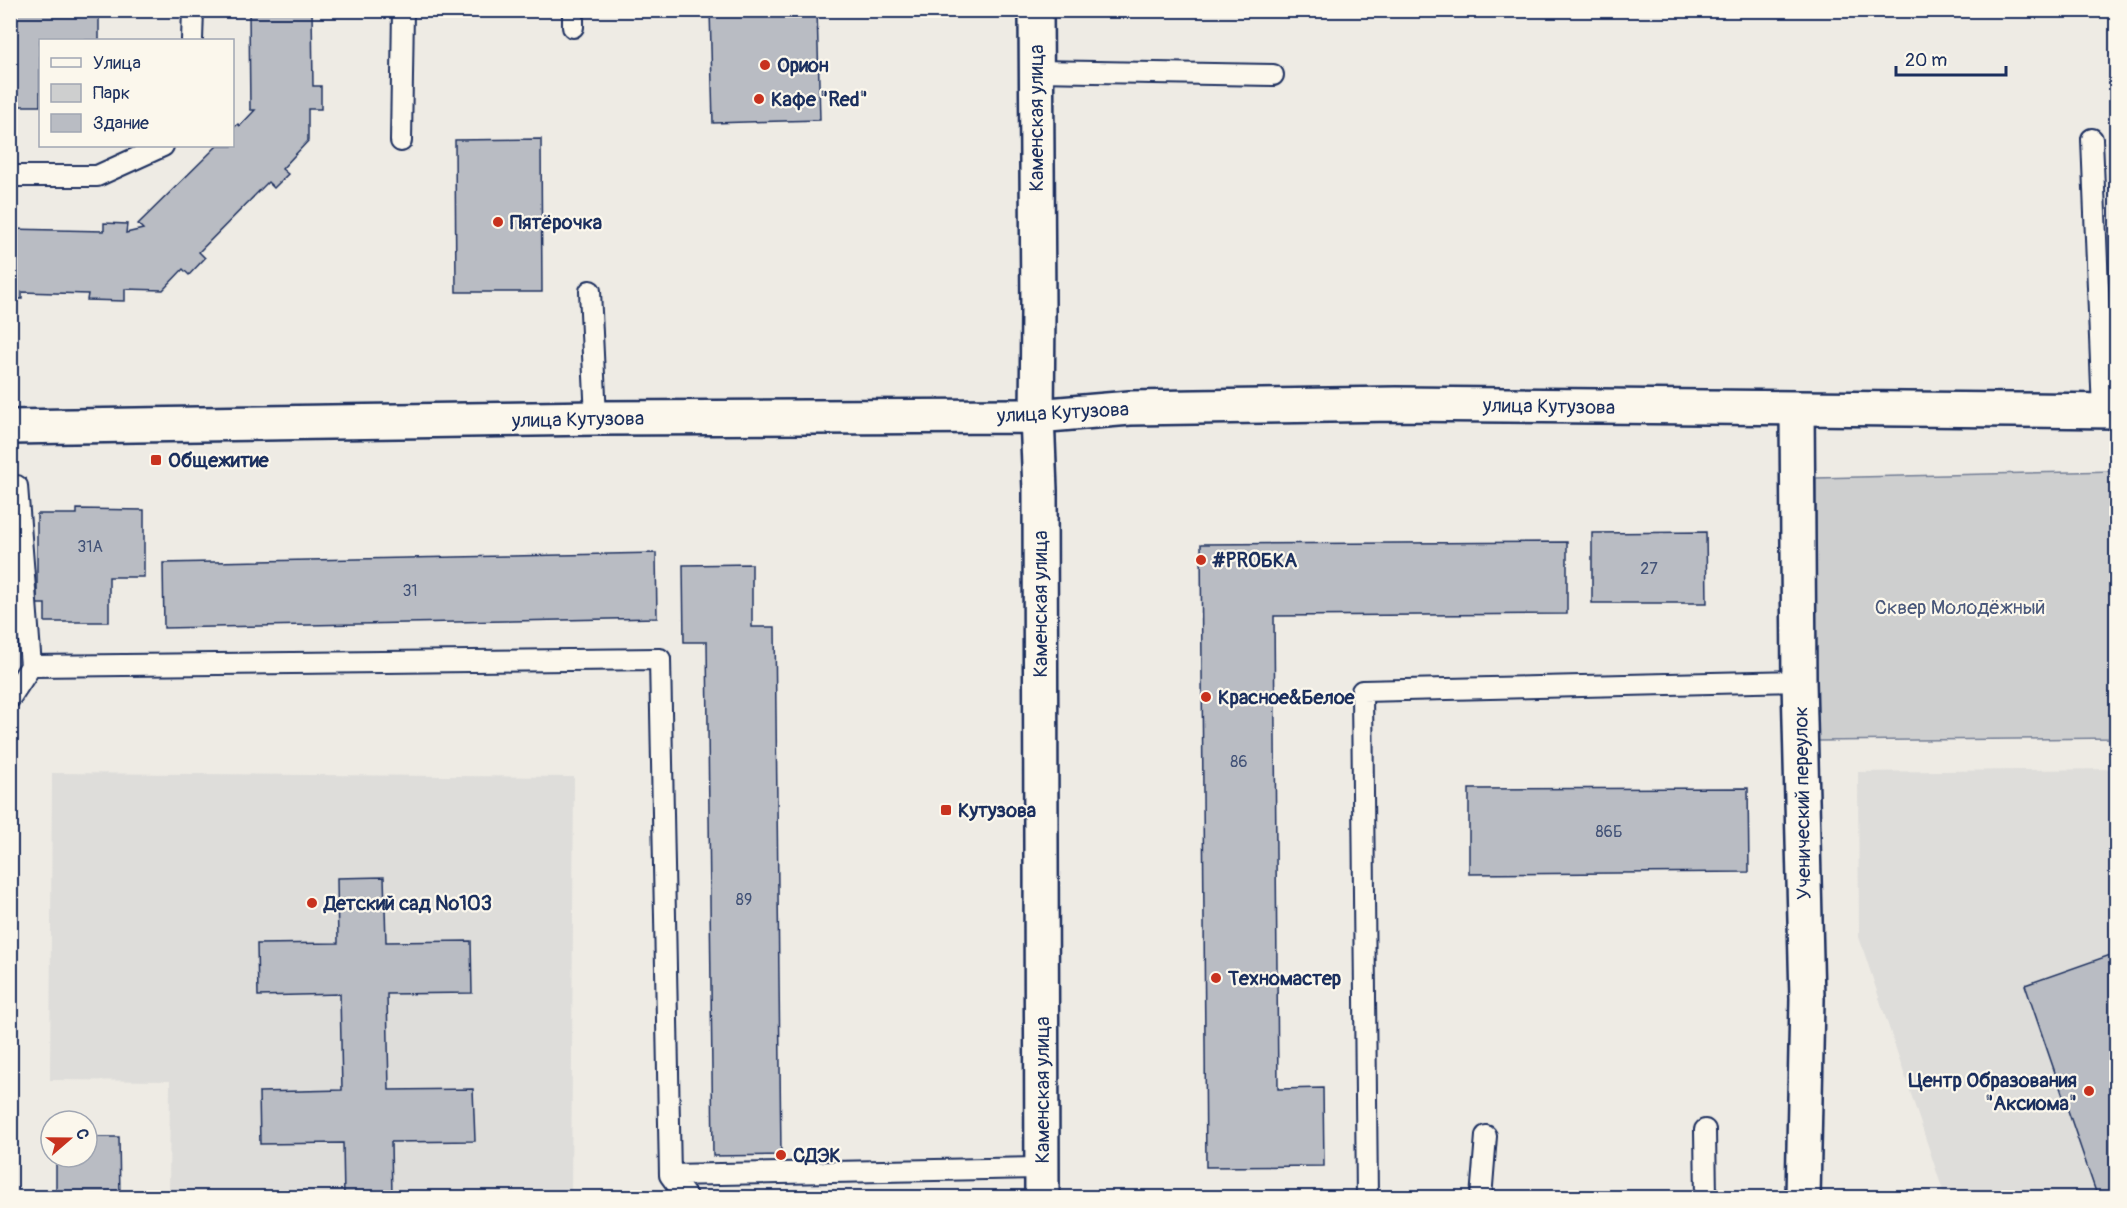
<svg xmlns="http://www.w3.org/2000/svg" width="2127" height="1208" font-family="Pangolin,sans-serif">
<style>
.built{fill:#deddda}
.green{fill:#cecfcf;stroke:#747f96;stroke-width:1.5}
.building{fill:#b9bcc3;stroke:#1b2f5e;stroke-width:1.5}
.lines{fill:none;stroke-linecap:round;stroke-linejoin:round}
.service-casing{stroke:#1b2f5e;stroke-width:24}
.minor-casing{stroke:#1b2f5e;stroke-width:38}
.tertiary-casing{stroke:#1b2f5e;stroke-width:38}
.service{stroke:#fbf7ec;stroke-width:20}
.minor{stroke:#fbf7ec;stroke-width:33}
.tertiary{stroke:#fbf7ec;stroke-width:33}
.poi-dot{fill:#c8321e;stroke:#fbf7ec;stroke-width:2}
.labels{text-anchor:middle;stroke-width:4.5;stroke-linejoin:round;paint-order:stroke}
.number-label{font-size:16px;fill:#425277}
.poi-label{font-size:20px;font-weight:bold;fill:#1b2f5e;stroke:#fbf7ec;text-anchor:start}
.street-label{font-size:20px;fill:#1b2f5e;stroke:#fbf7ec}
.park-label{font-size:20px;fill:#48577a;stroke:#fbf7ec}
</style>
<rect width="100%" height="100%" fill="#eeebe4"/>
<filter id="ink" filterUnits="userSpaceOnUse"><feTurbulence type="fractalNoise" baseFrequency=".0167" numOctaves="2"/><feDisplacementMap in="SourceGraphic" scale="12" xChannelSelector="R" yChannelSelector="G"/><feConvolveMatrix kernelMatrix="1 2 1 2 8 2 1 2 1" color-interpolation-filters="sRGB"/></filter>
<g filter="url(#ink)">
<path class="built" d="M2116 769V1197H1945L1859 937 1858 772Z
M52 773 574 777 571 1197H169L170 1081 50 1080Z"/>
<path class="green" d="M2116 471V738L1815 741 1816 478Z"/>
<path class="building" d="M10 10H99V40H40V106H10Z
M249 10H312L313 86H321V109H308V141L282 169 288 174 274 188 268 182 199 252 205 258 189 275 183 269 163 290 125 289V301L87 300 88 294 22 292V299H10V229L104 231V223L127 224 126 233 143 229 138 224 217 146H232V129L238 124 240 126 255 110H250Z
M710 10H817L820 120 713 123Z
M541 139 542 292H456L455 140Z
M77 509 144 510V577H109V622H45V604H37V514H77Z
M1706 532 1707 603H1592V533Z
M1567 542V614L1274 616 1278 1089 1323 1088 1324 1166 1206 1167 1201 544Z
M656 553 657 618 164 628 163 563Z
M752 564V627H775L781 1155 713 1156 707 642H684L683 565Z
M1748 788 1749 872 1469 874V789Z
M384 877 386 942 471 941 472 993 387 994 389 1090 473 1089 475 1141 391 1142 392 1198H344L343 1143 260 1144 259 1092 342 1090 340 994 258 996 257 944 338 943 337 878Z
M2116 953V1198H2098L2025 985Z
M87 1137H119L120 1198H56V1157H87Z"/>
<g class="lines">
<defs>
<path id="service" d="M573 10V27
M192 40 193 10
M1035 71 1273 75
M2092 139 2103 411
M401 141 403 10
M10 176H97L163 146
M590 291 596 418
M17 486 31 666 660 659 670 1175 687 1198
M10 698 31 666
M1705 1130 1706 1198
M670 1175 1042 1168
M1367 1198 1362 691 1799 681
M1481 1198 1486 1136"/>
<path id="minor" d="M1036 10 1038 311 1037 416
M1797 409 1799 681 1807 999 1803 1198"/>
<path id="tertiary" d="M1037 416 1040 490 1042 1198
M10 427 596 418 1037 416 1130 408 1396 404 2116 411"/>
</defs>
<use href="#service" class="service-casing"/>
<use href="#minor" class="minor-casing"/>
<use href="#tertiary" class="tertiary-casing"/>
<use href="#service" class="service"/>
<use href="#minor" class="minor"/>
<use href="#tertiary" class="tertiary"/>
</g>
</g>
<g class="poi-dot">
<circle cx="765" cy="65" r="6"/>
<circle cx="759" cy="99" r="6"/>
<circle cx="498" cy="222" r="6"/>
<rect x="150" y="454" width="12" height="12" rx="3"/>
<circle cx="1201" cy="560" r="6"/>
<circle cx="1206" cy="697" r="6"/>
<rect x="940" y="804" width="12" height="12" rx="3"/>
<circle cx="312" cy="903" r="6"/>
<circle cx="1216" cy="978" r="6"/>
<circle cx="2089" cy="1091" r="6"/>
<circle cx="781" cy="1155" r="6"/>
</g>
<g class="labels">
<g class="number-label">
<text x="90" y="552">31А</text>
<text x="1649" y="574">27</text>
<text x="410" y="596">31</text>
<text x="1239" y="767">86</text>
<text x="1609" y="837">86Б</text>
<text x="744" y="905">89</text>
</g>
<g class="poi-label">
<text x="777" y="72">Орион</text>
<text x="771" y="106">Кафе "Red"</text>
<text x="510" y="229">Пятёрочка</text>
<text x="168" y="467">Общежитие</text>
<text x="1213" y="567">#PROБКА</text>
<text x="1218" y="704">Красное&amp;Белое</text>
<text x="958" y="817">Кутузова</text>
<text x="324" y="910">Детский сад №103</text>
<text x="1228" y="985">Техномастер</text>
<text x="2077" y="1087" text-anchor="end">Центр Образования<tspan x="2077" dy="23">"Аксиома"</tspan></text>
<text x="793" y="1162">СДЭК</text>
</g>
<g class="street-label">
<text transform="translate(1036 118) rotate(-90)" y="7">Каменская улица</text>
<text transform="translate(1549 406) rotate(1)" y="7">улица Кутузова</text>
<text transform="translate(1063 412) rotate(-3)" y="7">улица Кутузова</text>
<text transform="translate(578 419) rotate(-1)" y="7">улица Кутузова</text>
<text transform="translate(1040 604) rotate(-90)" y="7">Каменская улица</text>
<text transform="translate(1802 803) rotate(-91)" y="7">Ученический переулок</text>
<text transform="translate(1042 1090) rotate(-90)" y="7">Каменская улица</text>
</g>
<g class="park-label">
<text x="1960" y="614">Сквер Молодёжный</text>
</g>
</g>
<rect width="2127" height="1208" fill="none" stroke="#fbf7ec" stroke-width="36"/>
<rect x="18" y="18" width="2091" height="1172" fill="none" stroke="#1b2f5e" stroke-width="2" filter="url(#ink)"/>
<rect x="39" y="39" width="195" height="108" fill="#fbf7ec" stroke="#a1a7b3" stroke-width="1.5"/>
<rect x="51" y="58" width="30" height="9" fill="#fbf7ec" stroke="#a1a7b3" stroke-width="1.5"/>
<text x="93" y="69" font-size="18" fill="#1b2f5e">Улица</text>
<rect x="51" y="84" width="30" height="18" fill="#cecfcf" stroke="#a1a7b3" stroke-width="1.5"/>
<text x="93" y="99" font-size="18" fill="#1b2f5e">Парк</text>
<rect x="51" y="114" width="30" height="18" fill="#b9bcc3" stroke="#a1a7b3" stroke-width="1.5"/>
<text x="93" y="129" font-size="18" fill="#1b2f5e">Здание</text>
<g transform="translate(69 1139) rotate(70)"><circle r="28" fill="#fbf7ec" stroke="#a1a7b3" stroke-width="1.5"/>
<path d="M0-4.5L10 22L0 15L-10 22Z" fill="#c8321e"/>
<text y="-9" font-size="16" font-weight="bold" text-anchor="middle" fill="#1b2f5e">С</text>
</g>
<path d="M1896 66v9h110v-9" fill="none" stroke="#1b2f5e" stroke-width="3"/>
<text x="1905" y="66" font-size="18" fill="#1b2f5e" stroke="#fbf7ec" stroke-width="4.5" paint-order="stroke">20 m</text>
</svg>
